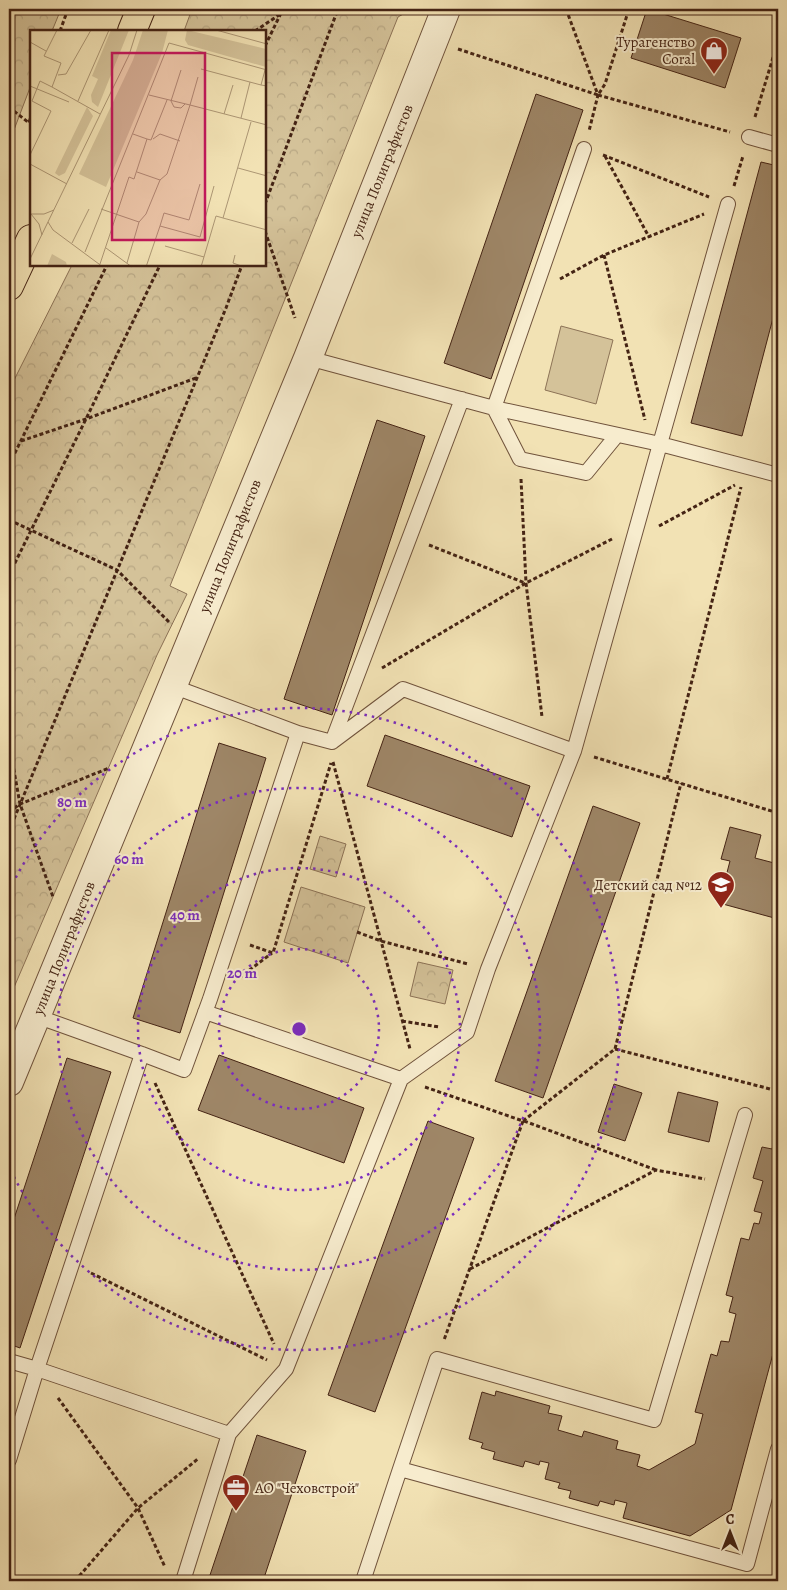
<svg xmlns="http://www.w3.org/2000/svg" width="787" height="1590" font-family="Alegreya,serif">
<style>
.forest{fill:url(#forest-crowns);stroke:#8c7256}
.pitch{fill:#d4c299;stroke:#8c7256}
.building{fill:#9e8667;stroke:#442314}
.lines{fill:none;stroke-linecap:round;stroke-linejoin:round}
.lane-casing{stroke:#70533c;stroke-width:16}
.street-casing{stroke:#70533c;stroke-width:30}
.primary-casing{stroke:#442314;stroke-width:30}
.path{stroke:#442314;stroke-width:3;stroke-dasharray:4 2.5;stroke-linecap:butt}
.lane{stroke:#f7ecce;stroke-width:14}
.street{stroke:#f7ecce;stroke-width:28}
.primary{stroke:#f2e2b4;stroke-width:28}
.ring{fill:none;stroke:#7b2cbf;stroke-width:2.5;stroke-dasharray:2.5 5}
.labels{text-anchor:middle;stroke-width:4;stroke-linejoin:round;paint-order:stroke}
.poi-label{font-size:15px;fill:#442314;stroke:#f7ecce;text-anchor:end}
.street-label{font-size:15px;fill:#442314;stroke:#f7ecce}
.inset-road{fill:none;stroke:#ac9674;stroke-width:1}
.view{fill:#c2185b;fill-opacity:0.15;stroke:#c2185b;stroke-width:2.5}
.inset-edge{fill:none;stroke:#442314;stroke-width:2.5}
.centre{fill:#7b2cbf;stroke:#f7ecce;stroke-width:2.5}
.ring-label{font-size:15px;text-anchor:middle;font-weight:bold;fill:#7b2cbf;stroke:#f7ecce;stroke-width:4;stroke-linejoin:round;paint-order:stroke}
</style>
<defs>
<pattern id="forest-crowns" width="20" height="18" patternUnits="userSpaceOnUse" patternTransform="scale(1.25)"><rect width="20" height="18" fill="#d4c299"/><path d="M2 6a3 3 0 1 1 6 0M12 15a3 3 0 1 1 6 0" fill="none" stroke="#b7a683"/></pattern>
</defs>
<rect width="100%" height="100%" fill="#f2e2b4"/>
<filter id="stains"><feTurbulence type="fractalNoise" baseFrequency=".004" numOctaves="4"/><feColorMatrix values="0 0 0 0 .2 0 0 0 0 .09 0 0 0 0 .02 0 0 0 .5 -.17"/></filter>
<radialGradient id="worn" r=".72"><stop offset=".6" stop-color="#630" stop-opacity="0"/><stop offset="1" stop-color="#630" stop-opacity=".3"/></radialGradient>
<path class="forest" d="M9 9H61L52 31H31V85L9 143Z
M192 9H412L398 17 170 586 187 594 157 655 9 999V390L72 265H265V31H184Z
M320 836 346 844 336 877 310 869Z
M301 887 365 907 348 963 284 942Z
M418 962 453 970 445 1004 410 996Z"/>
<path class="pitch" d="M561 326 613 340 596 404 545 390Z"/>
<path class="building" d="M647 9 741 38 725 88 631 58Z
M536 94 583 110 491 379 444 363Z
M761 162 778 166V299L742 436 691 423Z
M377 420 425 436 332 715 284 699Z
M385 735 530 786 512 837 367 786Z
M219 743 266 758 180 1033 133 1018Z
M593 806 640 823 543 1098 495 1081Z
M730 827 761 835 755 858 778 864V919L719 903 730 861 721 859Z
M219 1055 364 1108 344 1163 198 1110Z
M67 1058 111 1072 20 1348 9 1344V1234Z
M614 1084 642 1093 625 1141 598 1132Z
M678 1092 718 1102 709 1142 668 1132Z
M428 1121 474 1138 375 1412 328 1395Z
M778 1128V1335L731 1510 690 1536 623 1518 627 1503 615 1500 614 1505 600 1501 598 1506 569 1498 571 1491 558 1488 560 1483 545 1479 549 1463 540 1461 539 1465 525 1461 523 1467 493 1459 495 1452 481 1448 483 1443 469 1439 482 1392 495 1396 496 1391 550 1406 548 1413 562 1416 558 1430 582 1437 584 1431 618 1441 616 1449 640 1455 637 1466 649 1470 695 1444 703 1414 695 1412 711 1354 717 1356 721 1341 729 1342 736 1314 729 1312 733 1297 726 1295 741 1238 749 1240 754 1223 759 1224 762 1213 754 1211 763 1181 753 1178 762 1147 772 1149Z
M257 1435 306 1451 263 1581H208Z"/>
<g class="lines">
<defs>
<path id="lane" d="M749 137 778 145
M584 149 494 408 520 459 586 473 617 435
M728 204 660 444 778 475
M298 733 332 742 462 399
M332 742 403 689 574 751
M205 1012 401 1079 467 1032 488 969 574 751 660 444 494 408 308 358
M36 1016 142 1054
M9 1361 37 1369 229 1434 183 1581
M229 1434 286 1369 401 1079
M9 1460 37 1369 142 1054 184 1070 210 999 298 733 172 686
M400 1469 437 1359 654 1420 745 1115
M363 1581 400 1469 747 1564 778 1449"/>
<path id="street" d="M9 1082 308 358 446 9"/>
<path id="primary" d="M132 31 141 9
M9 286 31 239"/>
</defs>
<use href="#lane" class="lane-casing"/>
<use href="#street" class="street-casing"/>
<use href="#primary" class="primary-casing"/>
<path class="path" d="M566 9 598 95 589 131
M60 31 68 9
M255 31 288 9
M265 46 283 9
M458 49 598 95 605 84 629 9
M598 95 730 132
M9 107 29 123 31 116
M755 117 778 41
M603 155 709 197
M605 156 649 237
M734 186 743 156
M265 204 338 9
M265 231 295 318
M604 255 645 420
M560 279 604 255 704 214
M21 441 86 419 196 378
M9 465 107 265
M521 479 526 583 542 717
M9 520 117 570 170 623
M659 526 735 485
M429 545 525 583
M9 575 86 419 160 265
M382 668 526 583 612 539
M9 743 20 804 53 897
M594 757 778 813
M333 762 410 1049
M667 779 741 487
M9 812 20 804 109 768
M9 831 226 308 242 265
M357 932 381 941 468 964
M250 945 273 953 331 763
M239 978 272 953
M402 1021 439 1027
M615 1049 778 1091
M155 1083 274 1344
M425 1087 523 1121 444 1340
M523 1121 615 1049 681 783
M524 1121 656 1170
M470 1269 656 1170 705 1179
M91 1273 267 1360
M58 1398 138 1508 165 1567
M75 1581 138 1508 199 1458"/>
<use href="#lane" class="lane"/>
<use href="#street" class="street"/>
<use href="#primary" class="primary"/>
</g>
<g class="ring">
<circle cx="299" cy="1029" r="80"/>
<circle cx="299" cy="1029" r="161"/>
<circle cx="299" cy="1029" r="241"/>
<path d="M9 891A321 321 0 1 1 9 1167"/>
</g>
<defs>
<symbol id="shop-pin" viewBox="-11 -11 22 30"><path d="M0 17L-7.5 6A9.5 9.5 0 1 1 7.5 6Z" fill="#8f2418" stroke="#f7ecce"/><path d="M-5-2.5h2.3a2.7 3.5 0 0 1 5.4 0H5L5.5 6h-11ZM-1.5-2.5h3a1.5 2.3 0 0 0-3 0Z" fill="#fff"/></symbol>
<symbol id="school-pin" viewBox="-11 -11 22 30"><path d="M0 17L-7.5 6A9.5 9.5 0 1 1 7.5 6Z" fill="#8f2418" stroke="#f7ecce"/><path d="M0-5L7-2L0 1L-7-2ZM-4 1L0 2.5L4 1V4Q0 6-4 4Z" fill="#fff"/></symbol>
<symbol id="office-pin" viewBox="-11 -11 22 30"><path d="M0 17L-7.5 6A9.5 9.5 0 1 1 7.5 6Z" fill="#8f2418" stroke="#f7ecce"/><path d="M-6-3h4V-5.5h4V-3h4V5H-6ZM-1-4.5V-3h2v-1.5ZM-6 0V1H6V0Z" fill="#fff"/></symbol>
</defs>
<g fill-rule="evenodd">
<use href="#shop-pin" x="698" y="35" width="32" height="43"/>
<use href="#school-pin" x="705" y="869" width="32" height="43"/>
<use href="#office-pin" x="220" y="1472" width="32" height="43"/>
</g>
<g class="labels">
<g class="poi-label">
<text x="695" y="47">Турагенство<tspan x="695" dy="17">Coral</tspan></text>
<text x="702" y="890">Детский сад №12</text>
<text x="255" y="1493" text-anchor="start">АО "Чеховстрой"</text>
</g>
<g class="street-label">
<text transform="translate(382 171) rotate(-68)" y="5">улица Полиграфистов</text>
<text transform="translate(230 546) rotate(-68)" y="5">улица Полиграфистов</text>
<text transform="translate(64 948) rotate(-68)" y="5">улица Полиграфистов</text>
</g>
</g>
<g transform="translate(30 30)">
<rect width="236" height="236" fill="#f2e2b4"/>
<path d="M81 0H99L68 77 62 72 61 65 68 49 62 46ZM113 0H138L132 23 76 157 49 144 103 30ZM157 0 236 19V37L158 15 155 10ZM57 77 63 86 35 143 29 146 25 143ZM22 224 36 232 37 236H17Z" fill="#d4c299"/>
<path class="inset-road" d="M27 0 14 26 31 33 22 57 70 84M186 0 237 14M0 12 16 21M171 39 231 55M151 40 141 71 144 77 151 78 155 74M235 40 231 55 237 56M28 45 36 44 61 0M168 47 160 75 237 95M0 56 39 72M48 71 79 0M194 84 203 55M211 88 220 52M117 109 121 110 137 70M123 109 130 104 150 111M0 125 21 81 2 71 10 51 22 57M0 134 37 154M208 138 237 146M107 142 130 150 137 144 160 75 119 65M71 179 109 192 97 233M1 184H14L24 180M1 184 9 194 12 205M193 188 237 200M18 192 23 200 73 237M109 192 116 184 130 150M130 196 134 183 159 190 170 154M42 213 59 179M135 216 174 227M76 218 102 237M55 222 139 13 237 40M205 225 203 233 214 237M0 229 99 25 107 0M70 234 99 147 104 149 117 109 103 104M116 237 130 196 170 207 184 156M171 237 186 186 193 188 221 92"/>
<path class="view" d="M82 23H175V210H82Z"/>
<rect width="236" height="236" class="inset-edge"/>
</g>
<circle cx="299" cy="1029" r="8" class="centre"/>
<g class="ring-label">
<text x="72" y="807">80 m</text>
<text x="129" y="864">60 m</text>
<text x="185" y="920">40 m</text>
<text x="242" y="978">20 m</text>
</g>
<rect width="787" height="1590" fill="none" stroke="#f2e2b4" stroke-width="30"/>
<rect x="10" y="10" width="767" height="1570" fill="none" stroke="#442314" stroke-width="2.5"/>
<rect x="15" y="15" width="757" height="1560" fill="none" stroke="#442314"/>
<g transform="translate(730 1532)" stroke="#f7ecce" stroke-width="4" paint-order="stroke">
<path d="M0-4L9 19L0 12L-9 19Z" fill="#442314"/>
<text y="-8" font-size="14" font-weight="bold" text-anchor="middle" fill="#442314">С</text>
</g>
<rect width="100%" height="100%" filter="url(#stains)"/>
<rect width="100%" height="100%" fill="url(#worn)"/>
</svg>
